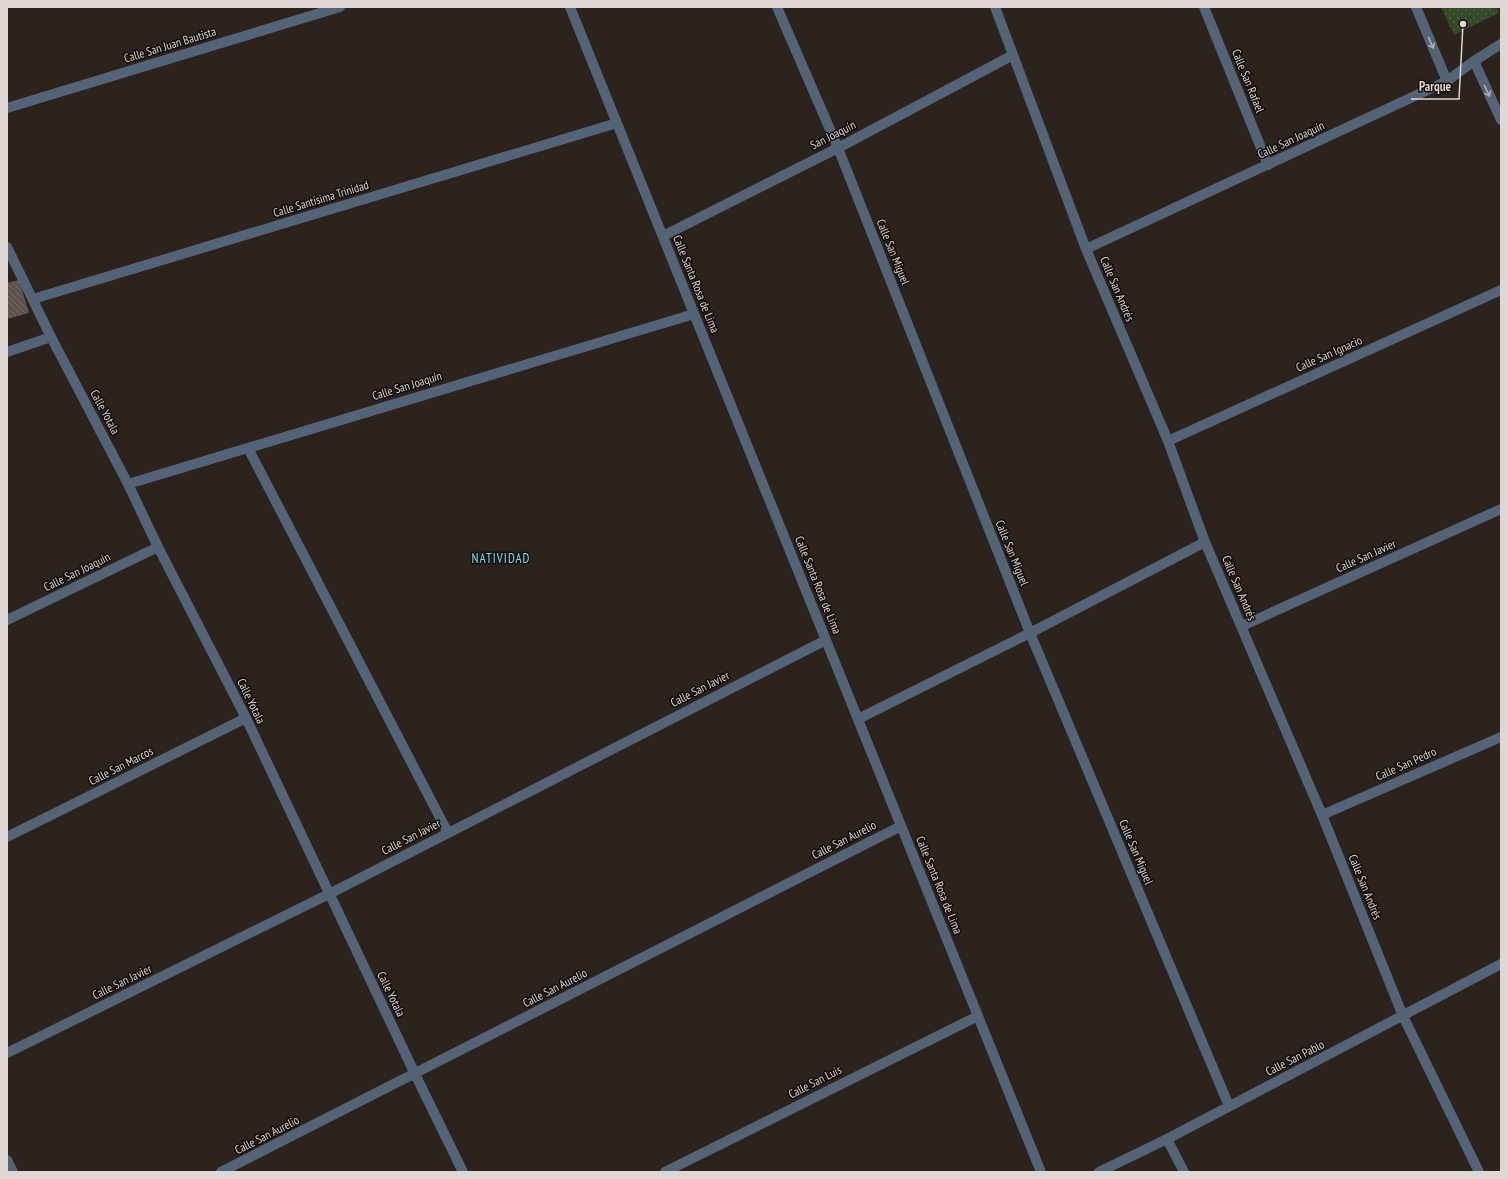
<svg xmlns="http://www.w3.org/2000/svg" width="1508" height="1179" font-family="'PT Sans Narrow',sans-serif">
<style>
.green{fill:url(#green-dots)}
.building{fill:url(#building-back-hatch)}
.lines{fill:none;stroke-linecap:round;stroke-linejoin:round}
.minor{stroke:#546477;stroke-width:10}
.oneway{stroke:#aeafb3}
.labels{text-anchor:middle;stroke-width:3;stroke-linejoin:round;paint-order:stroke}
.street-label{font-size:12px;fill:#ded7d3;stroke:#110d0b}
.neighbourhood-label{font-size:13px;letter-spacing:1px;fill:#77e0f1;stroke:#110d0b}
.leader{fill:none;stroke:#ded7d3;stroke-width:1.5}
.callout-dot{fill:#ded7d3;stroke:#110d0b;stroke-width:1.5}
.callout-label{font-size:13px;text-anchor:middle;font-weight:bold;fill:#ded7d3;stroke:#110d0b;stroke-width:3;stroke-linejoin:round;paint-order:stroke}
</style>
<defs>
<pattern id="green-dots" width="8" height="8" patternUnits="userSpaceOnUse"><rect width="8" height="8" fill="#344727"/><path d="M2 2h.1M6 6h.1" fill="none" stroke="#516145" stroke-width="1.8" stroke-linecap="round"/></pattern>
<pattern id="building-back-hatch" width="6" height="6" patternUnits="userSpaceOnUse"><rect width="6" height="6" fill="#5e524d"/><path d="M-1 5l2 2M0 0l6 6M5-1l2 2" fill="none" stroke="#756a66"/></pattern>
</defs>
<rect width="100%" height="100%" fill="#2c231d"/>
<path class="green" d="M1441 7H1496L1499 13 1454 35Z"/>
<path class="building" d="M19 280 29 313 7 319V283Z"/>
<g class="lines">
<path class="minor" d="M570 7 1041 1172
M777 7 838 148 1030 633 1229 1106
M995 7 1086 249 1168 441 1205 542 1322 815 1403 1016 1479 1172
M1204 7 1268 165
M1416 7 1447 81
M1474 61 1501 120
M7 108 340 7
M663 236 838 148 1013 55
M7 247 51 337 128 484 158 547 246 718 415 1074 463 1172
M1086 249 1447 81 1474 61 1501 44
M33 299 617 123
M7 352 51 337
M1168 441 1501 290
M248 448 448 833
M128 484 694 314
M7 620 158 547
M1242 626 1501 509
M858 719 1030 633 1205 542
M1322 815 1501 737
M7 837 246 718
M7 1053 329 894 826 640
M1167 1139 1184 1172
M7 1160 13 1172
M221 1172 901 826
M665 1172 978 1016
M1099 1172 1167 1139 1501 964"/>
</g>
<defs><path id="oneway-shaft" d="M-6 0H5M1.5-3L5.5 0L1.5 3" fill="none" stroke-width="1.6" stroke-linecap="round" stroke-linejoin="round"/></defs>
<g class="oneway">
<use href="#oneway-shaft" transform="translate(1431 43) rotate(67)"/>
<use href="#oneway-shaft" transform="translate(1487 91) rotate(65)"/>
</g>
<g class="labels">
<g class="street-label">
<text transform="translate(170 45) rotate(-17)" y="4">Calle San Juan Bautista</text>
<text transform="translate(1248 81) rotate(68)" y="4">Calle San Rafael</text>
<text transform="translate(833 135) rotate(-27)" y="4">San Joaquín</text>
<text transform="translate(1291 140) rotate(-25)" y="4">Calle San Joaquín</text>
<text transform="translate(321 199) rotate(-17)" y="4">Calle Santísima Trinidad</text>
<text transform="translate(893 252) rotate(68)" y="4">Calle San Miguel</text>
<text transform="translate(696 284) rotate(68)" y="4">Calle Santa Rosa de Lima</text>
<text transform="translate(1117 289) rotate(67)" y="4">Calle San Andrés</text>
<text transform="translate(1329 354) rotate(-24)" y="4">Calle San Ignacio</text>
<text transform="translate(407 386) rotate(-17)" y="4">Calle San Joaquín</text>
<text transform="translate(105 412) rotate(62)" y="4">Calle Yotala</text>
<text transform="translate(1012 553) rotate(68)" y="4">Calle San Miguel</text>
<text transform="translate(1366 556) rotate(-24)" y="4">Calle San Javier</text>
<text transform="translate(77 572) rotate(-26)" y="4">Calle San Joaquín</text>
<text transform="translate(818 585) rotate(68)" y="4">Calle Santa Rosa de Lima</text>
<text transform="translate(1239 588) rotate(67)" y="4">Calle San Andrés</text>
<text transform="translate(700 689) rotate(-27)" y="4">Calle San Javier</text>
<text transform="translate(251 701) rotate(64)" y="4">Calle Yotala</text>
<text transform="translate(1406 764) rotate(-24)" y="4">Calle San Pedro</text>
<text transform="translate(121 766) rotate(-27)" y="4">Calle San Marcos</text>
<text transform="translate(411 837) rotate(-27)" y="4">Calle San Javier</text>
<text transform="translate(844 840) rotate(-27)" y="4">Calle San Aurelio</text>
<text transform="translate(1136 852) rotate(67)" y="4">Calle San Miguel</text>
<text transform="translate(939 885) rotate(68)" y="4">Calle Santa Rosa de Lima</text>
<text transform="translate(1365 887) rotate(68)" y="4">Calle San Andrés</text>
<text transform="translate(122 982) rotate(-26)" y="4">Calle San Javier</text>
<text transform="translate(555 988) rotate(-27)" y="4">Calle San Aurelio</text>
<text transform="translate(391 994) rotate(64)" y="4">Calle Yotala</text>
<text transform="translate(1295 1058) rotate(-27)" y="4">Calle San Pablo</text>
<text transform="translate(815 1082) rotate(-27)" y="4">Calle San Luis</text>
<text transform="translate(267 1135) rotate(-27)" y="4">Calle San Aurelio</text>
</g>
<g class="neighbourhood-label">
<text x="501" y="563">NATIVIDAD</text>
</g>
</g>
<path class="leader" d="M1463 24L1459 99H1411"/>
<circle class="callout-dot" cx="1463" cy="24" r="4"/>
<g class="callout-label">
<text x="1435" y="91">Parque</text>
</g>
<rect width="1508" height="1179" fill="none" stroke="#ded7d3" stroke-width="16"/>
</svg>
